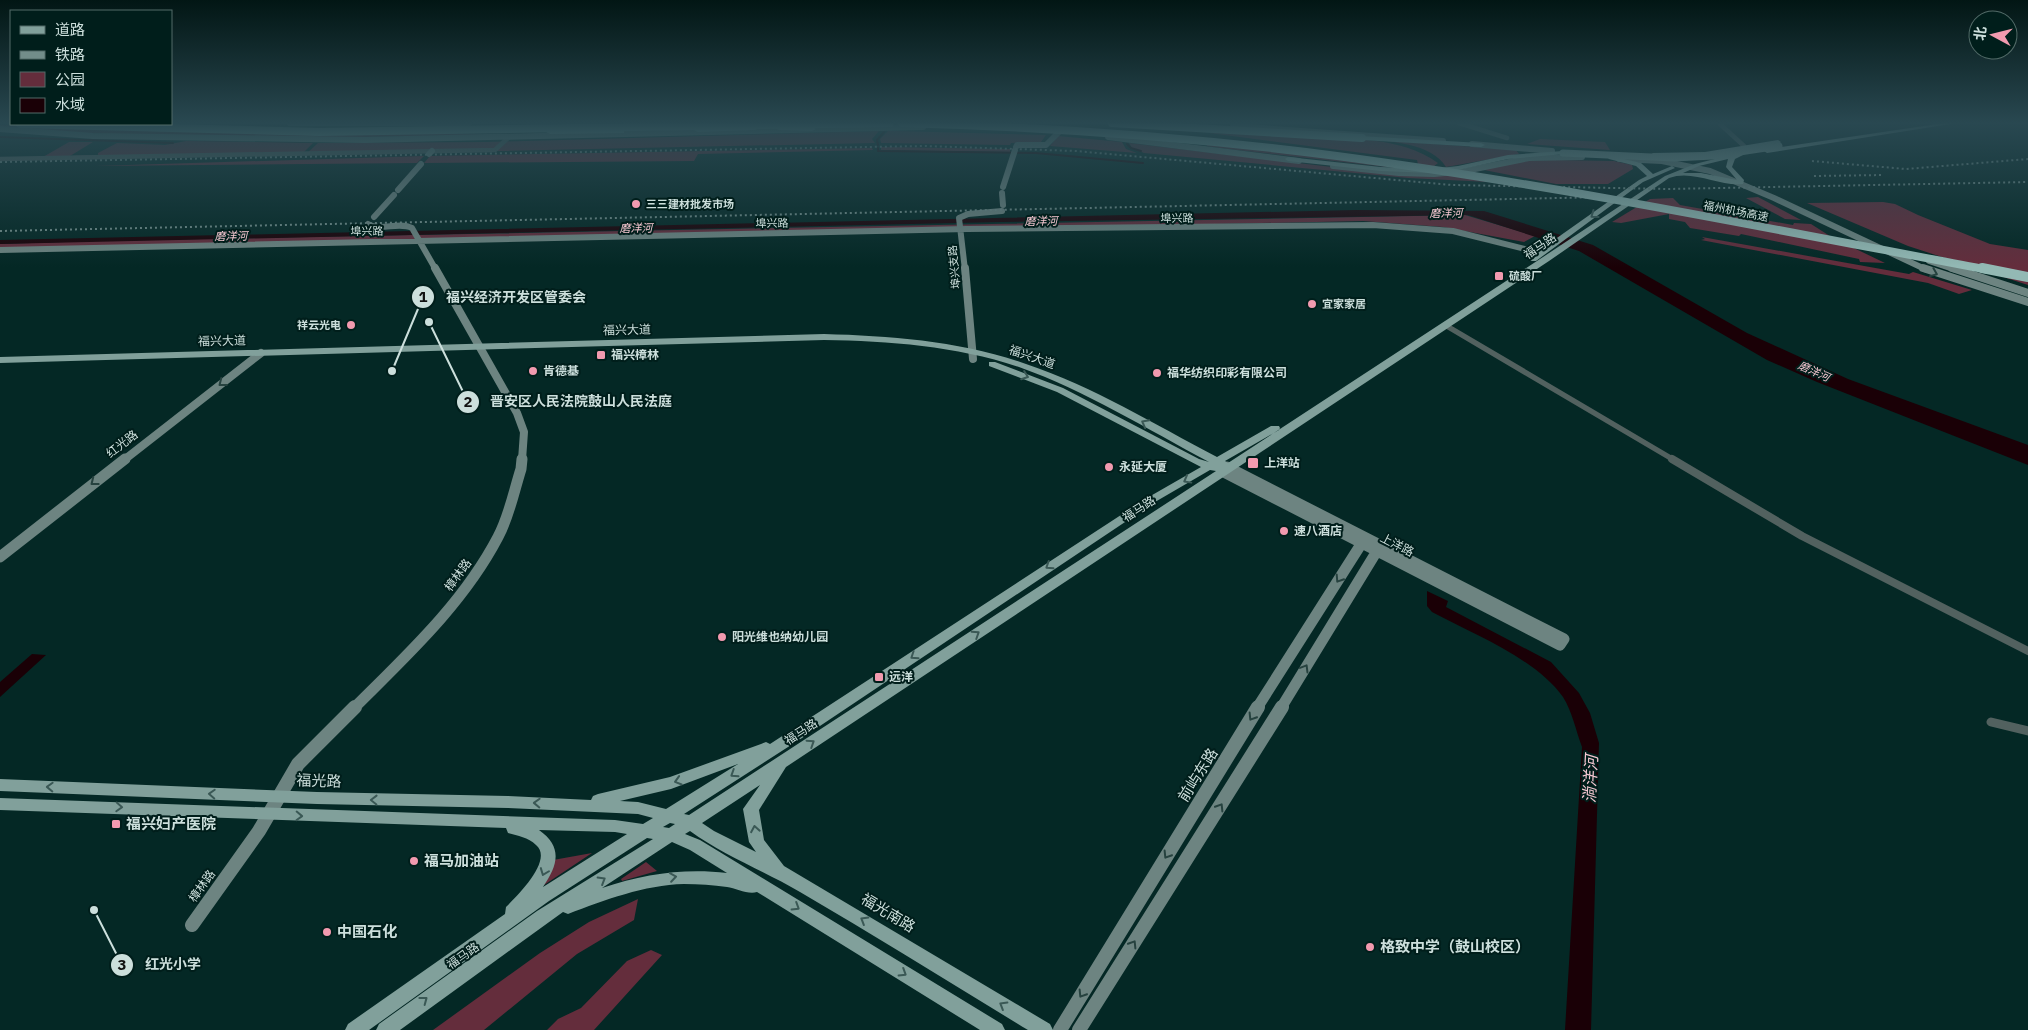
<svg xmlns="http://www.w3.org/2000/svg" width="2028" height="1030" font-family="'IBM Plex Sans','Noto Sans SC',sans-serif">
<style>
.green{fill:#642d3c}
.water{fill:#1a0006}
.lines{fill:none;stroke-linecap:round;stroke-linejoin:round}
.stream{stroke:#1a0006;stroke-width:2}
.street-far3{stroke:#52615f;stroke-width:4.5}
.street-far2{stroke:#52615f;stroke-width:5.5}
.street-far1{stroke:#52615f;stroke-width:8}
.street{stroke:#52615f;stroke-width:9}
.secondary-far3{stroke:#6d8481;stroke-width:6}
.secondary-far2{stroke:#6d8481;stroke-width:8}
.secondary-far1{stroke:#6d8481;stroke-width:11}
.secondary{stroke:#6d8481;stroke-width:14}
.primary{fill:#81a09b;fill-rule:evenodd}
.highway{fill:#93b9b4;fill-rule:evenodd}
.rail{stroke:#728d8a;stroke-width:2;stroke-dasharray:2 3;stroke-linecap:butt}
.primary-bridge{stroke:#81a09b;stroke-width:7}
.highway-bridge-far1{stroke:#93b9b4;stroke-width:8}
.highway-bridge{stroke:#93b9b4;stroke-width:10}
.oneway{stroke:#3a5855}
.oneway2{stroke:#26423f}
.poi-dot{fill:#f29aaf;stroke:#001e1b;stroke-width:2}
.labels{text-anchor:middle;stroke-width:4;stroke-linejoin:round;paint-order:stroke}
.far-poi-label{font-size:11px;font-weight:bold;fill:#ccdfdc;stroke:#001e1b;text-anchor:start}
.far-street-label{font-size:11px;fill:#ccdfdc;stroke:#001e1b}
.far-water-label{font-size:11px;font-style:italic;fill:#f6c8d2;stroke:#001e1b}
.street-label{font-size:12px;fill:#ccdfdc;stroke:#001e1b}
.poi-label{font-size:12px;font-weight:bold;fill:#ccdfdc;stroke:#001e1b;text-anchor:start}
.near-street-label{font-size:15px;fill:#ccdfdc;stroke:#001e1b}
.near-poi-label{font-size:15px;font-weight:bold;fill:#ccdfdc;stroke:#001e1b;text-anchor:start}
.near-water-label{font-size:16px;font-style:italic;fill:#f6c8d2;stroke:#001e1b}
.leader{fill:none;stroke:#ccdfdc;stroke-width:2}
.callout-dot{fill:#ccdfdc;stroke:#001e1b;stroke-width:2}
.mark-label{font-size:15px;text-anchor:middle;font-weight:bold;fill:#111}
.callout-label{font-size:14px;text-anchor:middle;font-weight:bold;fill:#ccdfdc;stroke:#001e1b;stroke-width:4;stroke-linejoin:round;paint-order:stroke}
</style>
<rect width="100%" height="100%" fill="#042825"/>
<path class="green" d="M172 123H618L355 125Z
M0 125 190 132 502 134C336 139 165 140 0 128Z
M879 131 872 139 875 143 305 155 318 143 487 142Z
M888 131H896L1046 135 1041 142 1011 143 1010 145 881 143 880 139Z
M1209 133C1241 134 1273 135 1304 137 1348 139 1401 136 1438 163L1433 167 1405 169 1220 148 1207 146V141L1418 164 1417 160Z
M1058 136 1122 142 1126 149 1137 153 1050 146Z
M1364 139 1516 150 1519 154 1446 167C1432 143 1388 141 1364 139Z
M1540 139 1605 142 1610 150 1527 144Z
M186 141 313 143 304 152 98 156V153L117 143 165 145Z
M69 142H93L70 156 92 155 88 157H43Z
M1129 143 1383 173 1447 174 1509 183 1408 178 1144 153 1132 148Z
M881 147 1010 149V152L881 150Z
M872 148 873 150 698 154 694 161 424 163 430 156Z
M424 156 417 163 95 166Z
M1554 160 1614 161 1632 165 1633 169 1608 184H1556L1479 169 1518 161Z
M1758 197 1801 220 1785 219 1746 198Z
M1673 198 1680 205 1793 225 1794 223 1811 224 1833 238 1885 263 1860 262 1859 259 1741 234 1739 236 1690 228 1685 222 1669 219V214L1621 223 1612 222 1650 199Z
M1883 202 1895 204 1918 215 1990 244 2028 250V285L1908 246 1807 203Z
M1465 215 1535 236 1524 242 1443 227 1363 221 0 249V244L97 241Z
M1702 237 1909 274 1913 272 1972 290 1959 294 1928 283 1701 240 1705 239Z
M592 853 538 889 553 860Z
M646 862 657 871 622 881 621 879Z
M638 899 634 920 577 954 484 1030H433L540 953 589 922Z
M651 950 662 955 594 1030H547L558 1019 581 1008 627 961Z"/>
<path class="water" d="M1356 210 1484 211 1593 245 1747 333 1848 379 2028 445V465L1817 382 1767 360 1579 251 1468 215 1001 222 0 244V240Z
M1427 591 1448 601 1446 607 1551 662 1579 693 1590 713 1599 743 1591 1030H1565L1582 747C1576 731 1572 711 1563 697 1535 658 1473 634 1432 612L1427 606Z
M32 654 46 655 0 697V682Z"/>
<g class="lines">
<path class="stream" d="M0 137 173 143
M1127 144 1131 148 1141 151
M878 145 877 140 884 132
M878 148V151L1036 153 1143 163"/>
<path class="street-far3" d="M1459 123 1507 138
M1719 123 1744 146
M0 159 495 150 508 138"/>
<path class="street-far2" d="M1445 325 1674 460"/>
<path class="street-far1" d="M1672 459 1802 536 2028 651"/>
<path class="street" d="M1991 722 2028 731"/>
<path class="secondary-far3" d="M290 123H469
M1233 126 1443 141
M0 129 93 136 365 140 923 127
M1108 137 1299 161
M1472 144 1552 151
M1016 147 1017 145H1046L1059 132
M429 154 432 151
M1619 159 1662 161 1710 171 1774 198 1927 270
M1333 166 1399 173 1434 174 1465 171 1529 158 1582 157
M1003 187 1015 150
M398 190 421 164
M1002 193 1003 205
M374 217 394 195
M368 224C381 232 398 221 412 228L436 270
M0 250 967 229 1373 225 1453 231 1541 253
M1929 261 1956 270
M965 270 959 218 968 214 1002 211"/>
<path class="secondary-far2" d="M435 268 517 413 524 432 522 460
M965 268 973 359
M1923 268 2028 302
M1952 268 2028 293
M124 460 261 353"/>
<path class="secondary-far1" d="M1222 471 1560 645 1564 639 1227 467
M0 557 125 459
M354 708C406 656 463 604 498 537 509 517 514 491 521 469L522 459
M1257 708 1365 538
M1281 708 1380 546"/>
<path class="secondary" d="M192 925 259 831 298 764 355 707
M1060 1030 1258 707
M1079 1030 1282 707"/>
<path class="primary" d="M1944 123H1957L1767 153 1764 151 1767 149Z
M1778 140 1781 142 1780 143 1712 154 1695 159 1692 157 1693 155 1653 157 1650 155 1653 153 1705 152Z
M1563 151 1565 152V154L1508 159 1458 170 1431 173 1381 171 1288 161 1285 159 1288 157 1381 167 1431 169 1458 166 1508 155Z
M1742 152 1745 154 1735 159 1732 167 1744 180 1743 184C1720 187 1693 169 1669 178L1549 261 786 767 759 810 764 840 784 866 1050 1024 1053 1030H1028C952 984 877 937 800 892 764 871 723 855 690 831L685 834 700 840 1002 1024 1005 1030H980L757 892C748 895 736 888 727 887 713 885 699 884 684 884 644 885 605 900 568 914L563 912 400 1030H376L379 1024 537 911 653 839 647 838 549 901 369 1030H345L348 1024 505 914 506 907C517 896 554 860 536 845 528 837 518 836 508 833L506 828 0 810V798L615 820 643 824 653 818 638 814 508 808 317 804 0 791V779L317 792 508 796 591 800 593 796 598 794 670 777 761 744 766 742 770 744 1147 498 1201 467 1057 392 989 366V362H995L1063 388 1199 459 1209 462C1147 429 1086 391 1019 367 956 346 890 341 824 340L0 363V357L824 334C892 336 961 341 1026 364 1094 387 1154 424 1217 457L1271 426H1279L1280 428 1279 430 1225 461 1228 463 1543 257 1665 176 1695 164ZM1728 159 1726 167 1737 180 1701 173H1683L1699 166ZM1210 470 1216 471 689 815 684 814 802 738 1155 502ZM738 764 666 809 638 802 620 801 671 789ZM760 785 743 809 749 842 756 852 714 831 702 823ZM670 823 675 824 669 828 663 827ZM539 830 615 832 627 834 543 887C558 865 563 847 539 830ZM672 842 690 850 727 873C684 868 644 874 602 888Z
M1611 156 1641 163 1653 174 1672 166 1675 168 1643 182 1536 261H1530V257L1639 180 1647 176 1636 166 1609 159 1608 158Z"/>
<path class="highway" d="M753 127 757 129 755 130 698 132 694 130 698 128Z
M781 127H812L816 129 812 131 779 130 777 129Z
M622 130 624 131V133L550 134 546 132 550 130Z
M1359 136 1481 143 1485 145 1481 147 1362 140H1359Z"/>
<path class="rail" d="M1812 161 1906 169 2028 159
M0 162 925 146 1076 151 1452 185 1668 189 2028 182
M1814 176 1883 175
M0 231 1606 197"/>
<path class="primary-bridge" d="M1563 153 1674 158 1713 156 1779 146"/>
<path class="highway-bridge-far1" d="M902 123C1047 127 1192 137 1337 156 1556 185 1772 229 1989 270
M1112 123 1362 138
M20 124 319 132 890 123"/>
<path class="highway-bridge" d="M1982 268 2028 277"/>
</g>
<defs><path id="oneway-chevron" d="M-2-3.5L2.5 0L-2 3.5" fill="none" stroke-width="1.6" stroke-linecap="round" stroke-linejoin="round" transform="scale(1.25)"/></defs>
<g class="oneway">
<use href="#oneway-chevron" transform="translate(1594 215) rotate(144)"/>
<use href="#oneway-chevron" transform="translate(1025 376) rotate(20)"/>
<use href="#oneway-chevron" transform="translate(1145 423) rotate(-152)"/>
<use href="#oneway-chevron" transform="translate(1187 480) rotate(151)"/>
<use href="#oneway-chevron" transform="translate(1049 566) rotate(147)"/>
<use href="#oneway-chevron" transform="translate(976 634) rotate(-33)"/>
<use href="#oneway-chevron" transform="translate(914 656) rotate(146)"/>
<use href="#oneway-chevron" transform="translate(811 743) rotate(-33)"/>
<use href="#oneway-chevron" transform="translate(734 774) rotate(147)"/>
<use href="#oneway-chevron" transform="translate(678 781) rotate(163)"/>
<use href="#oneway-chevron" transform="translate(50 787) rotate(-178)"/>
<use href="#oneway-chevron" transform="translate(212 794) rotate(-177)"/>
<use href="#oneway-chevron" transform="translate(374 800) rotate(-179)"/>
<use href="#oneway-chevron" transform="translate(537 803) rotate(-178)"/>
<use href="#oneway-chevron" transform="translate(119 807) rotate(3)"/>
<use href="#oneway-chevron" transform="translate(299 816) rotate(2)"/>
<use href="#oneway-chevron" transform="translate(755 829) rotate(-100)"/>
<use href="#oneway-chevron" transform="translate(544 872) rotate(111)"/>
<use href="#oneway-chevron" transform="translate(673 877) rotate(-8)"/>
<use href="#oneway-chevron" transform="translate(602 880) rotate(-31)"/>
<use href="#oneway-chevron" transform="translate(796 907) rotate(32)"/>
<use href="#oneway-chevron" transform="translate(864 920) rotate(-149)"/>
<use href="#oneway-chevron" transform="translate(903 973) rotate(32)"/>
<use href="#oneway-chevron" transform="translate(424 1000) rotate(-37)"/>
<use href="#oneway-chevron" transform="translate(1003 1005) rotate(-149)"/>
</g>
<g class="oneway2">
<use href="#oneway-chevron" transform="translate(1934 273) rotate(22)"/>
<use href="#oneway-chevron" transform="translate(222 383) rotate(142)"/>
<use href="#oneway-chevron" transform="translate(94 482) rotate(142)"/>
<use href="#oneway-chevron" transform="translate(1339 579) rotate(123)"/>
<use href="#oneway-chevron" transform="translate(1305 668) rotate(-59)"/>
<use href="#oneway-chevron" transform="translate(1252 717) rotate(122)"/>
<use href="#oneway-chevron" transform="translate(1220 807) rotate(-58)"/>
<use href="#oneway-chevron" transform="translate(1167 855) rotate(122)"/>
<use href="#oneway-chevron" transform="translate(1133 944) rotate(-58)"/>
<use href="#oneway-chevron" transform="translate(1082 994) rotate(122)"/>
</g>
<linearGradient id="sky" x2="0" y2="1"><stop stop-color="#021614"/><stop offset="0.46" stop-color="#294851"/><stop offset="1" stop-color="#294851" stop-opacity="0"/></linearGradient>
<rect width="2028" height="267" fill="url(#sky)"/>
<g class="poi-dot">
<circle cx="636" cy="204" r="5"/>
<rect x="1494" y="271" width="10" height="10" rx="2.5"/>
<circle cx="1312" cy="304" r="5"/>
<circle cx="351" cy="325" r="5"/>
<rect x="596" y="350" width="10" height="10" rx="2.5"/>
<circle cx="533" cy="371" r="5"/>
<circle cx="1157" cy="373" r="5"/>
<rect x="1247" y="457" width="12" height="12" rx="2.5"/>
<circle cx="1109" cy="467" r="5"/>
<circle cx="1284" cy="531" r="5"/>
<circle cx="722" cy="637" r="5"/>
<rect x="874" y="672" width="10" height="10" rx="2.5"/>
<rect x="111" y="819" width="10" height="10" rx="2.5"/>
<circle cx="414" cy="861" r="5"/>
<circle cx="327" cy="932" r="5"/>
<circle cx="1370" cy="947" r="5"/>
</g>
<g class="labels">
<g class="far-poi-label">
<text x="646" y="208">三三建材批发市场</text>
<text x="1509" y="280">硫酸厂</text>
<text x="1322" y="308">宜家家居</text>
<text x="341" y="329" text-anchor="end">祥云光电</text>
</g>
<g class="far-street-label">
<text transform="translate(1736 211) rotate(11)" y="4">福州机场高速</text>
<text transform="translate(1177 218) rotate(-1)" y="4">埠兴路</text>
<text transform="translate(772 223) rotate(-1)" y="4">埠兴路</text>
<text transform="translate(367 231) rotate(-1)" y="4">埠兴路</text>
<text transform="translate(954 267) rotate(-95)" y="4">埠兴支路</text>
</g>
<g class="far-water-label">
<text transform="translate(1446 213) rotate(-1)" y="4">磨洋河</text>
<text transform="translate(1041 221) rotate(-1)" y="4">磨洋河</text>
<text transform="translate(636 228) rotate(-1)" y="4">磨洋河</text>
<text transform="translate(231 236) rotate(-1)" y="4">磨洋河</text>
<text transform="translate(1814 371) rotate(24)" y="4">磨洋河</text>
</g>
<g class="street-label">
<text transform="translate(1540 246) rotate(-34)" y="4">福马路</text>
<text transform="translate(627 330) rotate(-1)" y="4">福兴大道</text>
<text transform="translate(222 341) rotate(-1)" y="4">福兴大道</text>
<text transform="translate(1032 357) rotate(19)" y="4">福兴大道</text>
<text transform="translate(122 444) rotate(-38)" y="4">红光路</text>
<text transform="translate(1139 509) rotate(-33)" y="4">福马路</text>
<text transform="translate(1397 545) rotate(27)" y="4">上洋路</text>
<text transform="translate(458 575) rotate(-54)" y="4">樟林路</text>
<text transform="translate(801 732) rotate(-33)" y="4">福马路</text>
<text transform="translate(202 886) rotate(-55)" y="4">樟林路</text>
<text transform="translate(463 956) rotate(-35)" y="4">福马路</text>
</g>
<g class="poi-label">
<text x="611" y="359">福兴樟林</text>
<text x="543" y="375">肯德基</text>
<text x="1167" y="377">福华纺织印彩有限公司</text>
<text x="1264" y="467">上洋站</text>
<text x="1119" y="471">永延大厦</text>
<text x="1294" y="535">速八酒店</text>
<text x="732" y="641">阳光维也纳幼儿园</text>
<text x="889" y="681">远洋</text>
</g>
<g class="near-street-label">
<text transform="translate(1198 775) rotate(-58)" y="5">前屿东路</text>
<text transform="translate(319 781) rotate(2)" y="5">福光路</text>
<text transform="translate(888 913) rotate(31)" y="5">福光南路</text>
</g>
<g class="near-poi-label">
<text x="126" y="829">福兴妇产医院</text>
<text x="424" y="866">福马加油站</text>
<text x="337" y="937">中国石化</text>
<text x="1380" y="952">格致中学（鼓山校区）</text>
</g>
<g class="near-water-label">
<text transform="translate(1590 779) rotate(-87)" y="6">淌洋河</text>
</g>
</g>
<path class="leader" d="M392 371L423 297M429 322L468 402M94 910L122 965"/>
<g class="callout-dot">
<circle cx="392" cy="371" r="5"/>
<circle cx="429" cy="322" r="5"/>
<circle cx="94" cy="910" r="5"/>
<circle cx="423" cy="297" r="12"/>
<circle cx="468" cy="402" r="12"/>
<circle cx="122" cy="965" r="12"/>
</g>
<g class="mark-label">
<text x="423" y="302">1</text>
<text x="468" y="407">2</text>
<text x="122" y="970">3</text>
</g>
<g class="callout-label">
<text x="516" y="302">福兴经济开发区管委会</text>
<text x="581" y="406">晋安区人民法院鼓山人民法庭</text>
<text x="173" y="969">红光小学</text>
</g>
<rect x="10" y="10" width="162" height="115" fill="#001e1b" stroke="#526b68"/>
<rect x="20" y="26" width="25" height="8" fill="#81a09b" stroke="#526b68"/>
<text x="55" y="35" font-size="15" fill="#ccdfdc">道路</text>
<rect x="20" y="51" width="25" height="8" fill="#728d8a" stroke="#526b68"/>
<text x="55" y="60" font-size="15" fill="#ccdfdc">铁路</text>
<rect x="20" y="72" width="25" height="15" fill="#642d3c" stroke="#526b68"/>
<text x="55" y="85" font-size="15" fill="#ccdfdc">公园</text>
<rect x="20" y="98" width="25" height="15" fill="#1a0006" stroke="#526b68"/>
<text x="55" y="110" font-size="15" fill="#ccdfdc">水域</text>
<g transform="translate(1993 35) rotate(277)"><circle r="24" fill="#001e1b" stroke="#526b68"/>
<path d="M0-4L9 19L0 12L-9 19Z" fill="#f29aaf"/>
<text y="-8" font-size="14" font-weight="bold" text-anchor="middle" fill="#ccdfdc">北</text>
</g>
</svg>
